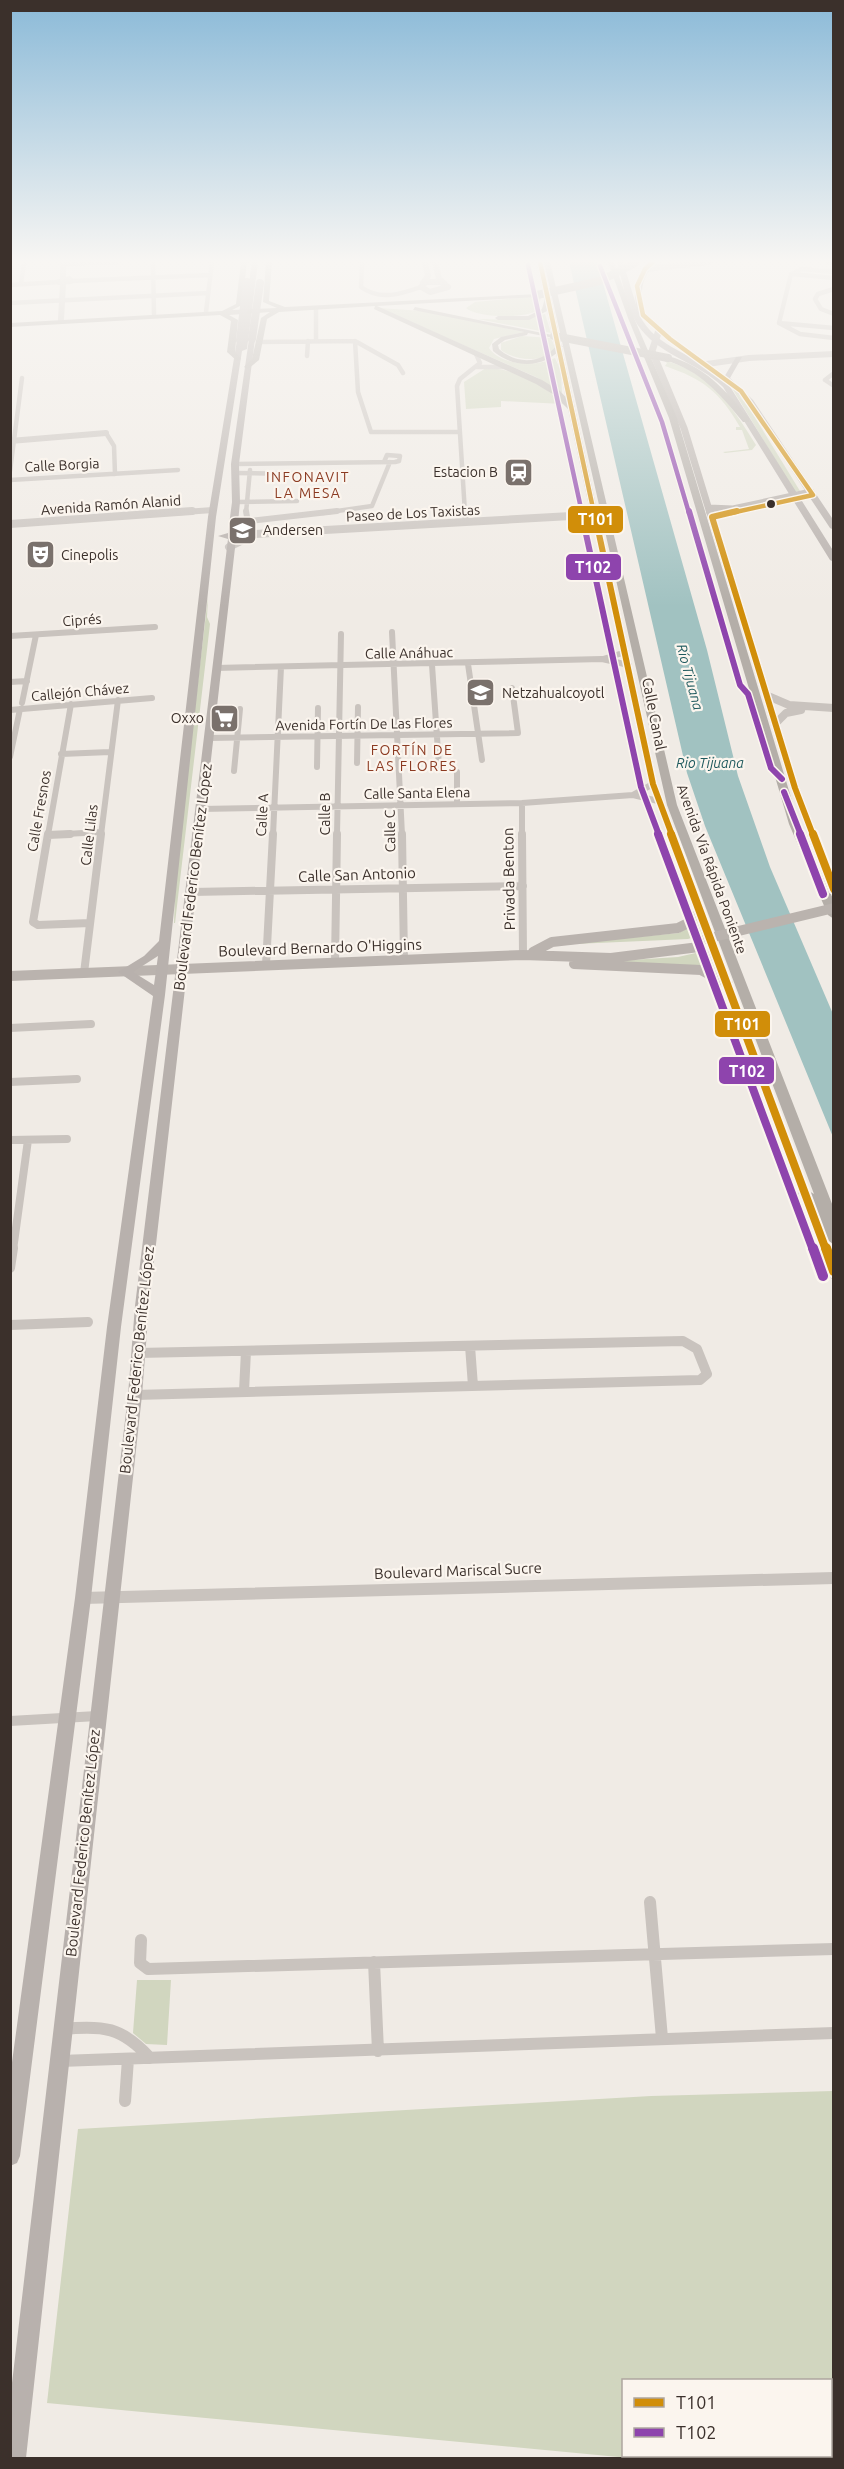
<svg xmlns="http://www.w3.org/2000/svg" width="844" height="2469" font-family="Ubuntu,sans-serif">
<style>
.green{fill:#d1d6bf;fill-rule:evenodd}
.water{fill:#a1c2c1}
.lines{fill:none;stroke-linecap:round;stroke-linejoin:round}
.minor-far4{stroke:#c9c3be;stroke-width:4.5}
.minor-far3{stroke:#c9c3be;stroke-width:6}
.minor-far2{stroke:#c9c3be;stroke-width:8}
.minor-far1{stroke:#c9c3be;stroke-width:10}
.minor{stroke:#c9c3be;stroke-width:12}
.tertiary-far2{stroke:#c9c3be;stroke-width:6}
.tertiary-far1{stroke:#c9c3be;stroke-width:8}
.tertiary{stroke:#c9c3be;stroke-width:12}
.secondary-far3{stroke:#bab3ae;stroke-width:7}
.secondary-far2{stroke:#bab3ae;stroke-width:8}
.secondary-far1{stroke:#bab3ae;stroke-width:10}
.secondary{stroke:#bab3ae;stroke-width:14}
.primary{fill:#b8b1ad;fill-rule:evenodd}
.trunk{fill:#b4aea8;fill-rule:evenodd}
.secondary-bridge{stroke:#bab3ae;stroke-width:10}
.primary-bridge{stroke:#b8b1ad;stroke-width:8}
.trunk-bridge{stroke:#b4aea8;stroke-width:8}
.bus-1-far3-casing{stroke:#fbf5ee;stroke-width:7}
.bus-1-far2-casing{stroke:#fbf5ee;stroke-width:9}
.bus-1-far1-casing{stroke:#fbf5ee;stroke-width:12}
.bus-1-casing{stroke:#fbf5ee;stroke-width:15}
.bus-2-far3-casing{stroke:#fbf5ee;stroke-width:7}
.bus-2-far2-casing{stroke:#fbf5ee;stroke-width:9}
.bus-2-far1-casing{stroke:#fbf5ee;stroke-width:12}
.bus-2-casing{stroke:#fbf5ee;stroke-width:15}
.bus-1-far3{stroke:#d18e09;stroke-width:4.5}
.bus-1-far2{stroke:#d18e09;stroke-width:6}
.bus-1-far1{stroke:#d18e09;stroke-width:8}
.bus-1{stroke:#d18e09;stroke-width:10}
.bus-2-far3{stroke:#8e44ad;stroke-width:4.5}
.bus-2-far2{stroke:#8e44ad;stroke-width:6}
.bus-2-far1{stroke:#8e44ad;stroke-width:8}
.bus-2{stroke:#8e44ad;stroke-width:10}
.bus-dot{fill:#3b302b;stroke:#fbf5ee;stroke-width:2}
.labels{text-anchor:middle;stroke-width:4.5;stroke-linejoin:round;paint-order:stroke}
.far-street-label{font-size:14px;fill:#3b302b;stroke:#fbf5ee}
.far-poi-label{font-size:14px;fill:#3b302b;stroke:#fbf5ee;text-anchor:start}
.far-neighbourhood-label{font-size:14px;letter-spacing:1.5px;fill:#8c3b22;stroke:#fbf5ee}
.far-water-label{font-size:14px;font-style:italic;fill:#1f5a5e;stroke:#fbf5ee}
.street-label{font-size:15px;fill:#3b302b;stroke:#fbf5ee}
.line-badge{stroke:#fbf5ee;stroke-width:2}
.badge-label{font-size:16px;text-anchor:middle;font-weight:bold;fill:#fff}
</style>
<rect width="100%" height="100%" fill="#f0ebe5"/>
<path class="green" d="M541 296 538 310C526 319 477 318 466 308L475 302Z
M379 308 423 311 524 332 494 339 489 348C501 366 537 367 555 358L561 371 562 393 536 377Z
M545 314 551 333 478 319 521 320Z
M522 336 551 338 556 350C543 363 515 361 501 350V343Z
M663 360C710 372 731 405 756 445L752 450 725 453 723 452 749 449 742 430H736V427H740C719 391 703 379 665 366L667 363Z
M486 368C514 368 543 384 563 404L501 401V407L466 409 464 382Z
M730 385 748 406 800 491 795 492Z
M208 597 207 617 210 624 175 923H174L176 868Z
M698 921 703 934 688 939 552 945 679 933Z
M709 950 719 976 614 961 678 957Z
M137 1980H171L167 2045 146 2044 133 2033Z
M833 2091V2458H629L47 2403 78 2129 651 2096ZM624 2380H830V2456H624Z"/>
<path class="water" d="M569 262H597L707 650 738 776 770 867 833 1014V1137L705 826 687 773Z"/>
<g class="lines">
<path class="minor-far4" d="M153 262 154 315
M362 262 361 287C380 301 401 294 421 287
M63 264 118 262
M834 272 802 269 791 274 779 323 800 334 834 338
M792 274 834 278
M71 281 210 275
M21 284 24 262
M10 285 59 282
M834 289 818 294 815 299 821 309 834 314
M10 303 208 293
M316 309V341
M206 312 212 262
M779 323 834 328
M355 341 358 392 371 432H460
M259 342 355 341 398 365 403 373
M307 356 308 341
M476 367H505
M834 373 825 380 834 386
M106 433 114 446 115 474
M235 464 395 462 399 461 400 456 387 455 384 462
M10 471 22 378
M235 473 294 474
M10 480 178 470
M236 502 297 501
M246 513 250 470
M323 513 372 506 390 462
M465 513 457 386 460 379 480 363 476 354"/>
<path class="minor-far3" d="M246 511 248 523
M465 511 466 522
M233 523 337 511
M392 632 402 835
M10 636 155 627
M603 659 626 652
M468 664 482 760
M432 665 439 766
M216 668 602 659 629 665
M10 682 27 681
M22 703 36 635
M10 710 152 698
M209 738 518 733 512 688
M61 754 110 752
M10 757 20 709
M357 763 358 707
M317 767 318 708
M234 771 240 709
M457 772V804
M633 795 653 784
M522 803V835
M201 809 522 803 633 795 658 801
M48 835 71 704
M48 835 101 832
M101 835 118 700
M273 835 281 667
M337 835 341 634"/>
<path class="minor-far2" d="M48 834 33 922 38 925 90 923
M402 834 404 959
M522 834 523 955
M48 835 70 834
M192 892 523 886
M335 962 337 834
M266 965 273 834
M84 973 101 834
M10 1028 91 1024
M10 1082 77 1079
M10 1140 67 1139
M13 1250 28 1140"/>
<path class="minor-far1" d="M10 1268 13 1248
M10 1325 88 1322
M470 1346 473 1386
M244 1391 246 1351
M135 1395 700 1380 707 1374 697 1349 683 1341 138 1353
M10 1721 97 1716"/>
<path class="minor" d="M650 1902 662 2038
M141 1940 140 1963 148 1969 834 1949
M374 1962 378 2051
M63 2029C103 2025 122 2027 150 2058
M60 2061 834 2033
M125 2101 128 2059"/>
<path class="tertiary-far2" d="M63 262V279
M435 262 439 279 444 283
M829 262H834
M645 269 710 262
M69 279 71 281 59 282Z
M426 282H441L448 287 430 292 421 287Z
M423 283 428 276 425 262
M61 319 63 284
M700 365 749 358 834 354
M10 441 106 433
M170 513 213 510"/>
<path class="tertiary-far1" d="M10 524 192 511
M229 547 255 534 571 516 596 522
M768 696 789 705 834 708
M777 722 786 713 801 710"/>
<path class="tertiary" d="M83 1598 834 1578"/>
<path class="secondary-far3" d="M540 262 594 513
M659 330 652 351 684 428 710 513
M709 508 733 509 811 492"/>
<path class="secondary-far2" d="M594 511 653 784 672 835
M710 511 795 788 813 835"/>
<path class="secondary-far1" d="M671 834 826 1250
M812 834 834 890
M533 952 552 942 678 928 690 922 700 912
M574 964 701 970 728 984
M10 976 523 955 611 958 699 947"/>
<path class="secondary" d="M825 1248 834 1272"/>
<path class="primary" d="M252 262H258L247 349 242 351 216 517 165 995 121 1327 91 1598 20 2156 17 2163 10 2166V2077L75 1598 107 1327 153 996 118 972 144 956 159 941 208 517 237 340 241 338ZM158 956 154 985 133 972Z
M617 262H623L638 311H643L681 345 676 346 639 314C656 350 697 353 723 379L736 357H742L730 378 753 400 834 521V530L830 528 747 403 729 385 834 552V562L830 560 723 387C698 362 657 355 637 324 626 306 623 283 617 262Z
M252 337 255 339 239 464 240 502 237 533H251L255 536 251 539H236L149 1306 142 1395 26 2458H10V2400L128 1395 135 1306 228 539 218 536 228 533 232 502 231 464 249 339Z"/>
<path class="trunk" d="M241 262H247L242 305 232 310 277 308 263 302 266 262H272L269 301 285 307 539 294 537 297 377 306 542 380 560 391 575 407 568 409 554 395 536 384 374 309 375 306 279 312 267 319 259 360 248 369 244 367 252 359 261 318 270 312 229 315 238 320 235 352 241 359 237 361 227 352 231 321 220 315 10 327V323L222 311 236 304Z
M544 262H550L677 805 834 1209V1254L827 1249 809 1204 797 1193 804 1188 814 1194 667 805Z
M608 262H614L634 318 677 418 799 824 834 901V919L828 915 789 824 669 418 628 318Z
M650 262H656C642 277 640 289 643 310L640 312 637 310C633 291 634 275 650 262Z
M548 296 551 298 547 311 529 320H498L495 318 498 316H528L542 309 545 298Z
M415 307 557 336 554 338 528 333 527 335 505 340 498 345 499 349C517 365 542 364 557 345L563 346C546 369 514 369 493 351L492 344 501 337 524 332 413 310Z
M668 356C705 366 725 390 749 418V422H743C720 394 701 371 665 360V356Z"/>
<path class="secondary-bridge" d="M697 941 834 908"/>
<path class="primary-bridge" d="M252 339 260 283
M240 340 247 282"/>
<path class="trunk-bridge" d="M537 295 600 281 635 263
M554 336 668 358"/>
<defs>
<path id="bus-1-far3" d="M540 262 594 513
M653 262 645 269 637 286 643 315 670 339 741 391 813 495 731 513"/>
<path id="bus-1-far2" d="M594 511 653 784 672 835
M737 511 712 517 795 788 813 835"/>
<path id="bus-1-far1" d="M671 834 826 1250
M813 834 834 889"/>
<path id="bus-1" d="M826 1248 834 1271"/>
<path id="bus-2-far3" d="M528 265 582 513
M600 266 662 422 689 513"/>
<path id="bus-2-far2" d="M581 511 641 787 659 835
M689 511 740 685 748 694 771 768 782 779
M784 792 801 835"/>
<path id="bus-2-far1" d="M658 834 813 1250
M800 834 823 894"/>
<path id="bus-2" d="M813 1248 823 1276"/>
</defs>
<use href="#bus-1-far3" class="bus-1-far3-casing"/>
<use href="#bus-1-far2" class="bus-1-far2-casing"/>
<use href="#bus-1-far1" class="bus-1-far1-casing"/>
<use href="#bus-1" class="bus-1-casing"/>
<use href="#bus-2-far3" class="bus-2-far3-casing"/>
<use href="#bus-2-far2" class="bus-2-far2-casing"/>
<use href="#bus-2-far1" class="bus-2-far1-casing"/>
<use href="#bus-2" class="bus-2-casing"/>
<use href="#bus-1-far3" class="bus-1-far3"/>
<use href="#bus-1-far2" class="bus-1-far2"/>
<use href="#bus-1-far1" class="bus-1-far1"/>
<use href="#bus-1" class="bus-1"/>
<use href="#bus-2-far3" class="bus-2-far3"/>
<use href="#bus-2-far2" class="bus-2-far2"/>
<use href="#bus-2-far1" class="bus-2-far1"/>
<use href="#bus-2" class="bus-2"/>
</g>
<linearGradient id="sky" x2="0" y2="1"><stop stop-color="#8bbad8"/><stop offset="0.43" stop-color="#f8f6f3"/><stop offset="1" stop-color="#f8f6f3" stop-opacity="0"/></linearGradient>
<rect width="844" height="607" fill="url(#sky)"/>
<defs>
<symbol id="station-square" viewBox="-11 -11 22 22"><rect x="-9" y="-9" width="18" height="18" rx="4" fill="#7a716c" stroke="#fbf5ee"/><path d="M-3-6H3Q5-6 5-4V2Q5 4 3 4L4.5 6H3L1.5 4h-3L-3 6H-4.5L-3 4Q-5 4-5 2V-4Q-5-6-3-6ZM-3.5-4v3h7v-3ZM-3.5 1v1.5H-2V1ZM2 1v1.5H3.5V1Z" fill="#fff"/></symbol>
<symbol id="school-square" viewBox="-11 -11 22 22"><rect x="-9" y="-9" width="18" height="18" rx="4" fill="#7a716c" stroke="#fbf5ee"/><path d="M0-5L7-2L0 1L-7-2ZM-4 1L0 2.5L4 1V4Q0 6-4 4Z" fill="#fff"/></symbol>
<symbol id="theatre-square" viewBox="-11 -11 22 22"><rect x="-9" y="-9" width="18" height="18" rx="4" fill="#7a716c" stroke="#fbf5ee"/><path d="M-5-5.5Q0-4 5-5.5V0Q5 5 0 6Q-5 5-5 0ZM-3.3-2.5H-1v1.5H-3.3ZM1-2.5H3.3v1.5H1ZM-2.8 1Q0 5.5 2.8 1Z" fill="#fff"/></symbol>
<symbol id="supermarket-square" viewBox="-11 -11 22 22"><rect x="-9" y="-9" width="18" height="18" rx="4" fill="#7a716c" stroke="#fbf5ee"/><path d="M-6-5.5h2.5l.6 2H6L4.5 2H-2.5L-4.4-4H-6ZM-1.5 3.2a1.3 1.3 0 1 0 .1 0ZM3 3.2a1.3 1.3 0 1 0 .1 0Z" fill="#fff"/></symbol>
</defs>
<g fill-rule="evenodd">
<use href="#station-square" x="502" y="456" width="33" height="33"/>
<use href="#school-square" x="226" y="514" width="33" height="33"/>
<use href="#theatre-square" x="24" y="538" width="33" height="33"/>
<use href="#school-square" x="464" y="676" width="33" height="33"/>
<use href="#supermarket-square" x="208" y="702" width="33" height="33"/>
</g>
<circle class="bus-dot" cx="771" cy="504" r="5"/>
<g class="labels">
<g class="far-street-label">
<text transform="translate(62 465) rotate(-3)" y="5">Calle Borgia</text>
<text transform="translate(111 505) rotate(-4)" y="5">Avenida Ramón Alanid</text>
<text transform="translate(413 513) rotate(-3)" y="5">Paseo de Los Taxistas</text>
<text transform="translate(82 620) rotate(-4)" y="5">Ciprés</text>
<text transform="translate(409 653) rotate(-1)" y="5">Calle Anáhuac</text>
<text transform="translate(80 692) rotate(-5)" y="5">Callejón Chávez</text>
<text transform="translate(364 724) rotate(-1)" y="5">Avenida Fortín De Las Flores</text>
<text transform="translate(417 793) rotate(-1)" y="5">Calle Santa Elena</text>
<text transform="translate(39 811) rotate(-80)" y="5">Calle Fresnos</text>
<text transform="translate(325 814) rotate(-90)" y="5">Calle B</text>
<text transform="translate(262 815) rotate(-87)" y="5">Calle A</text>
<text transform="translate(390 831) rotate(-91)" y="5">Calle C</text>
<text transform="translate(89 835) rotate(-83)" y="5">Calle Lilas</text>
<text transform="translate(712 869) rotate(70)" y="5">Avenida Vía Rápida Poniente</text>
</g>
<g class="far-poi-label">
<text x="498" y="477" text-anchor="end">Estacion B</text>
<text x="263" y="535">Andersen</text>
<text x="61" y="560">Cinepolis</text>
<text x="502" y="698">Netzahualcoyotl</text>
<text x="204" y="723" text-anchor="end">Oxxo</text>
</g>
<g class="far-neighbourhood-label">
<text x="308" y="482">INFONAVIT<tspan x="308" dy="16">LA MESA</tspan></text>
<text x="412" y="755">FORTÍN DE<tspan x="412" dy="16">LAS FLORES</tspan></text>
</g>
<g class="far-water-label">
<text transform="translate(690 677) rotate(75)" y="5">Río Tijuana</text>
<text x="710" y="768">Rio Tijuana</text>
</g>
<g class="street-label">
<text transform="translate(654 714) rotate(79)" y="5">Calle Canal</text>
<text transform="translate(357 875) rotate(-2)" y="5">Calle San Antonio</text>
<text transform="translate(193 877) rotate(-83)" y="5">Boulevard Federico Benítez López</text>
<text transform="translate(509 879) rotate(-91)" y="5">Privada Benton</text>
<text transform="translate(320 948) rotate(-2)" y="5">Boulevard Bernardo O'Higgins</text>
<text transform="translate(137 1360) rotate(-84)" y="5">Boulevard Federico Benítez López</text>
<text transform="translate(458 1571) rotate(-2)" y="5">Boulevard Mariscal Sucre</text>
<text transform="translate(83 1843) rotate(-84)" y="5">Boulevard Federico Benítez López</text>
</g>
</g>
<g class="line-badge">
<rect x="567" y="505" width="57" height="29" rx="6" fill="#d18e09"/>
<rect x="565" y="553" width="57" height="28" rx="6" fill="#8e44ad"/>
<rect x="714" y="1010" width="57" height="28" rx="6" fill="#d18e09"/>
<rect x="718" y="1056" width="57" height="29" rx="6" fill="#8e44ad"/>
</g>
<g class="badge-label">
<text x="596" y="525">T101</text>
<text x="593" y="573">T102</text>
<text x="742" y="1030">T101</text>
<text x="747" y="1077">T102</text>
</g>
<rect width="844" height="2469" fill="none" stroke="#3b302b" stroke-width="24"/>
<rect x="622" y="2379" width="210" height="78" fill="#fbf5ee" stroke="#aea6a0" stroke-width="1.5"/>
<rect x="634" y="2398" width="30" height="9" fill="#d18e09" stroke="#aea6a0" stroke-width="1.5"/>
<text x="676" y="2409" font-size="18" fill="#3b302b">T101</text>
<rect x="634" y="2428" width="30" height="9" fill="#8e44ad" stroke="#aea6a0" stroke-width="1.5"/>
<text x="676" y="2439" font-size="18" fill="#3b302b">T102</text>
</svg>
